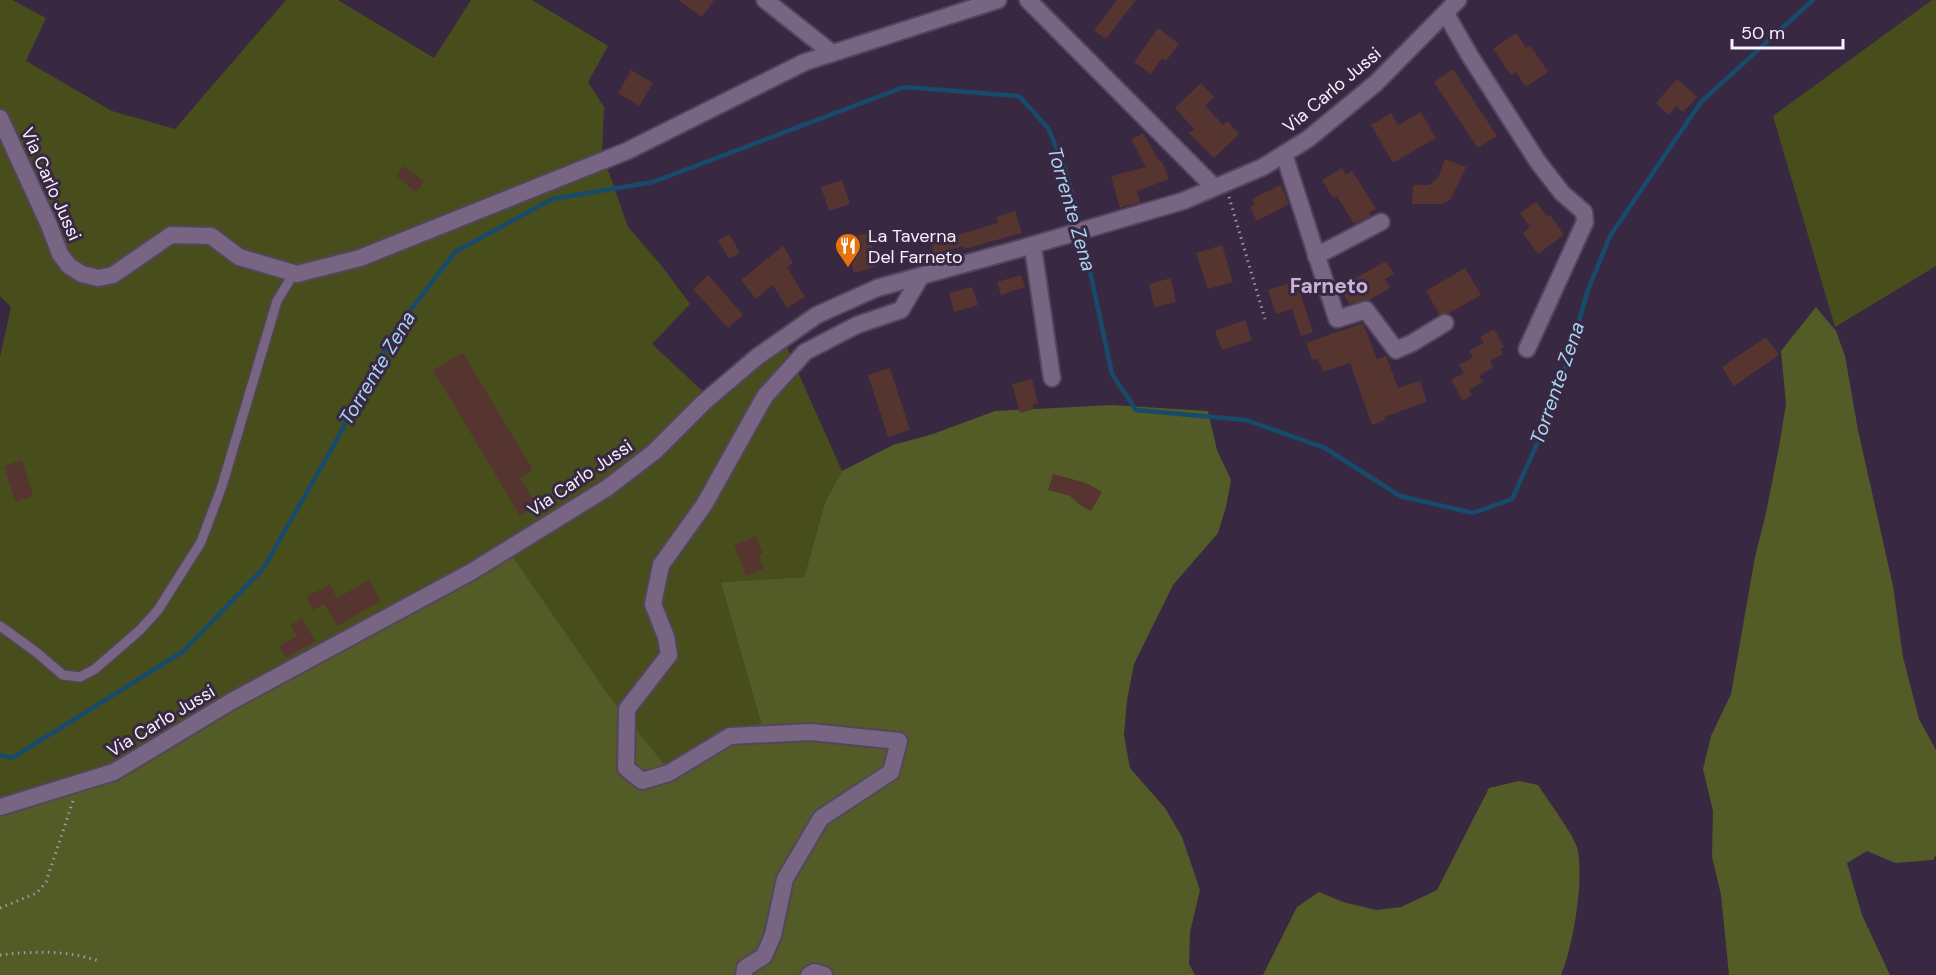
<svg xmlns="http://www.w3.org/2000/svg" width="1936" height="975" font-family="'DM Sans',sans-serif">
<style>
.green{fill:#474e1c}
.forest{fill:#535b26}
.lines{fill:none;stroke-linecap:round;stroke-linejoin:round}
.stream{stroke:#184b6b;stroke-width:4.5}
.building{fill:#563530}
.service-casing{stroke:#53465b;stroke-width:12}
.minor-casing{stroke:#53465b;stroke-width:20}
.tertiary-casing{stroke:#53465b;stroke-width:20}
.path{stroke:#a196a9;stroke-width:3;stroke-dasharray:1.5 4.5;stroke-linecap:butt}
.service{stroke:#776583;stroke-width:9}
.minor{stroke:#776583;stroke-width:16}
.tertiary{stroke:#776583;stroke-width:16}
.labels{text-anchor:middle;stroke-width:6;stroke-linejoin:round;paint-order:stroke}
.street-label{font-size:18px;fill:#f8f0fe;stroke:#382842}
.poi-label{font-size:18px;fill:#f8f0fe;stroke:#382842;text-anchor:start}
.water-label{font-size:20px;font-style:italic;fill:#a8d4f3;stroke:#382842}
.quarter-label{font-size:21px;font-weight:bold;fill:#c8b5d6;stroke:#382842}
</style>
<rect width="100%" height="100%" fill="#382842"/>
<path class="green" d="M0 0H12L46 18 26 61 112 111 175 129 286 0H338L434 58 471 0H532L608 46 588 82 604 107 602 153 628 227 661 265 690 304 652 344 711 399 785 343 842 471 825 502 804 577 722 582 761 723 662 763 607 693 114 776 0 808V357L11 307 0 296Z
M1932 0H1936V266L1835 327 1773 116Z"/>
<path class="forest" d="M1816 307 1836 331 1845 356 1858 430 1893 586 1903 657 1919 719 1936 750V855L1933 860 1895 863 1867 851 1847 863 1862 915 1890 975H1729L1721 895 1712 857 1713 811 1703 769 1711 736 1731 694 1755 557 1766 513 1779 447 1786 404 1781 351Z
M1112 405 1208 411 1217 450 1231 480 1226 507 1218 533 1173 585 1134 664 1127 700 1124 735 1130 768 1165 808 1182 837 1200 890 1190 932 1189 964 1195 975H0V807L74 784 510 553 607 693 663 763 761 723 721 582 804 577 825 502 842 471 893 445 933 434 995 411Z
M1519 781 1538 785C1547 799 1573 834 1577 847 1585 877 1573 947 1561 975H1263L1297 907 1319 892 1343 902 1376 910 1401 907 1437 890 1489 788Z"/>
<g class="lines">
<path class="stream" d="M0 755 12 758 182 652 263 569 331 450 396 329 455 252 552 199 653 182 904 87 1019 96 1048 128 1065 168 1078 215 1112 374 1136 410 1246 420 1325 448 1400 496 1473 513 1512 499 1553 409 1588 290 1610 236 1701 102 1813 0"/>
</g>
<path class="building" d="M678 0H714L702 17Z
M1117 0H1136L1106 39 1094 30Z
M1158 28 1179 44 1166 61 1162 58 1151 74 1134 62Z
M1516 33 1526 48 1530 45 1548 72 1526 87 1516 72 1511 75 1493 49Z
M1453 69 1497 136 1478 148 1434 82Z
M631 70 653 83 639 106 618 93Z
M1677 79 1697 97 1683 112 1676 106 1669 115 1656 103Z
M1201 83 1214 97 1205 106 1223 125 1227 121 1239 134 1214 158 1189 133 1194 129 1175 108Z
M1421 112 1436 138 1393 163 1371 125 1391 113 1398 125Z
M1143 133 1160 162 1162 161 1169 179 1137 191 1140 202 1120 208 1111 176 1146 167 1131 140Z
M1445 159 1466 167 1451 199 1443 204H1412L1413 185H1429L1438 178Z
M404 166 424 181 416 192 396 176Z
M1342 168 1346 175 1352 171 1376 209 1369 213 1371 216 1354 224 1337 196 1333 198 1322 180Z
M842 180 850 204 829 211 821 187Z
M1281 185 1289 204 1257 221 1250 207 1255 205 1252 199Z
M1536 202 1547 216 1550 215 1564 235 1538 254 1523 233 1530 227 1520 213Z
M1015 211 1022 233 964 249V246L934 254 931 243 998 223 996 217Z
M868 233 878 266 854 273 844 239Z
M729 234 740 253 729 259 718 240Z
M1222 245 1233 282 1208 289 1196 253Z
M783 246 793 263 787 267 805 297 787 308 773 285 756 299 741 280Z
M1386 261 1394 274 1385 279 1390 288 1369 300 1349 304 1340 287Z
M1465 268 1481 295 1449 313 1439 314 1426 291Z
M708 275 743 315 728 328 693 289Z
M1021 275 1025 287 1001 295 997 282Z
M1171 278 1176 302 1154 307 1149 284Z
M1296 281 1313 332 1301 336 1292 309 1276 314 1268 290Z
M972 287 978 305 954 312 949 293Z
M1245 320 1252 340 1222 350 1215 331Z
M1363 323 1377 359 1386 356 1398 388 1420 381 1427 402 1384 417 1385 420 1372 425 1350 363 1323 372 1318 359 1312 360 1306 343Z
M1494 329 1504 347 1500 349 1503 354 1490 361 1493 367 1479 376 1483 382 1469 390 1472 395 1463 401 1451 380 1464 373 1459 365 1473 357 1469 351 1484 343 1480 337Z
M1766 337 1779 355 1734 386 1722 367Z
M463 353 533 470 520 478 537 506 520 516 433 370Z
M890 368 910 430 888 437 868 375Z
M1032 379 1038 403 1033 404 1034 409 1020 413 1012 384Z
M22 460 33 496 15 502 4 466Z
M1053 474 1086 483 1102 492 1091 511 1080 505 1070 496 1048 490Z
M756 536 763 553 759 555 764 569 746 576 734 545Z
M369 580 381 601 337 626 324 604 313 610 306 597 330 584 337 598Z
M302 618 315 641 286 658 279 646 297 636 291 625Z"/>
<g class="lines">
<defs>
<path id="service" d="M0 626 36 652 63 675 80 677 95 669 140 630 158 610 201 542 222 486 277 301 294 273"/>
<path id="minor" d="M765 0 832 53
M1028 0 1214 187
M1446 14 1470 56 1538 162 1562 193 1584 212 1585 222 1527 349
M0 118 49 225 60 254 69 266 82 274 98 278 113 275 171 235 211 236 239 257 297 274 360 258 627 151 805 62 998 0
M1284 154 1337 319 1366 310 1396 350 1412 343 1445 323
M1034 254 1052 378
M1316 256 1381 222
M744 975 745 968 764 956 773 935 785 879 821 818 891 772 899 741 811 732 730 736 669 773 642 781 626 768 627 709 669 655 666 637 653 604 661 565 704 505 765 396 805 352 857 325 901 310 921 276
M809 975 814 972 824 975"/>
<path id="tertiary" d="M0 807 114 772 232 701 471 572 607 488 654 452 703 403 757 357 817 315 877 288 1019 249 1183 201 1263 167 1308 139 1376 83 1458 0"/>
</defs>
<use href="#service" class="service-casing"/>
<use href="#minor" class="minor-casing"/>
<use href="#tertiary" class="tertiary-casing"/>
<path class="path" d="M1229 197 1265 319
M0 908 37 893 46 882 73 801
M0 955C33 951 67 950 99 961"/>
<use href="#service" class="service"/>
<use href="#minor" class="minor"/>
<use href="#tertiary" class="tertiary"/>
</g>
<defs>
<symbol id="restaurant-pin" viewBox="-11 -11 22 30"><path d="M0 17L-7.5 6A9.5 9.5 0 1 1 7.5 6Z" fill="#e8710a" stroke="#382842"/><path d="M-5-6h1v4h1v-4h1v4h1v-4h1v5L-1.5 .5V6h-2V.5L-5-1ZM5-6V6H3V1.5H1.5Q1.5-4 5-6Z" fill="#fff"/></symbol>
</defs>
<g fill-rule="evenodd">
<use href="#restaurant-pin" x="833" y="231" width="30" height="40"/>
</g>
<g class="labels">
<g class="street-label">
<text transform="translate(1332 90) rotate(-40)" y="6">Via Carlo Jussi</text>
<text transform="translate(51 184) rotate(66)" y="6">Via Carlo Jussi</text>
<text transform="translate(580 478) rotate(-34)" y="6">Via Carlo Jussi</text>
<text transform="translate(161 721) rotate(-31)" y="6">Via Carlo Jussi</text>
</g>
<g class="poi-label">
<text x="868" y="242">La Taverna<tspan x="868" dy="21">Del Farneto</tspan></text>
</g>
<g class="water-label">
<text transform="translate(1072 209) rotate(74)" y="7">Torrente Zena</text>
<text transform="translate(377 368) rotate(-59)" y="7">Torrente Zena</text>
<text transform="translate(1557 383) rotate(-71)" y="7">Torrente Zena</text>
</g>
<g class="quarter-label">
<text x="1329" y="293">Farneto</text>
</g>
</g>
<path d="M1732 39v9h111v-9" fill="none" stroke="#f8f0fe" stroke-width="3"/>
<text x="1741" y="39" font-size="18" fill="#f8f0fe" stroke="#382842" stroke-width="4.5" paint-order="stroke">50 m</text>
</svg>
